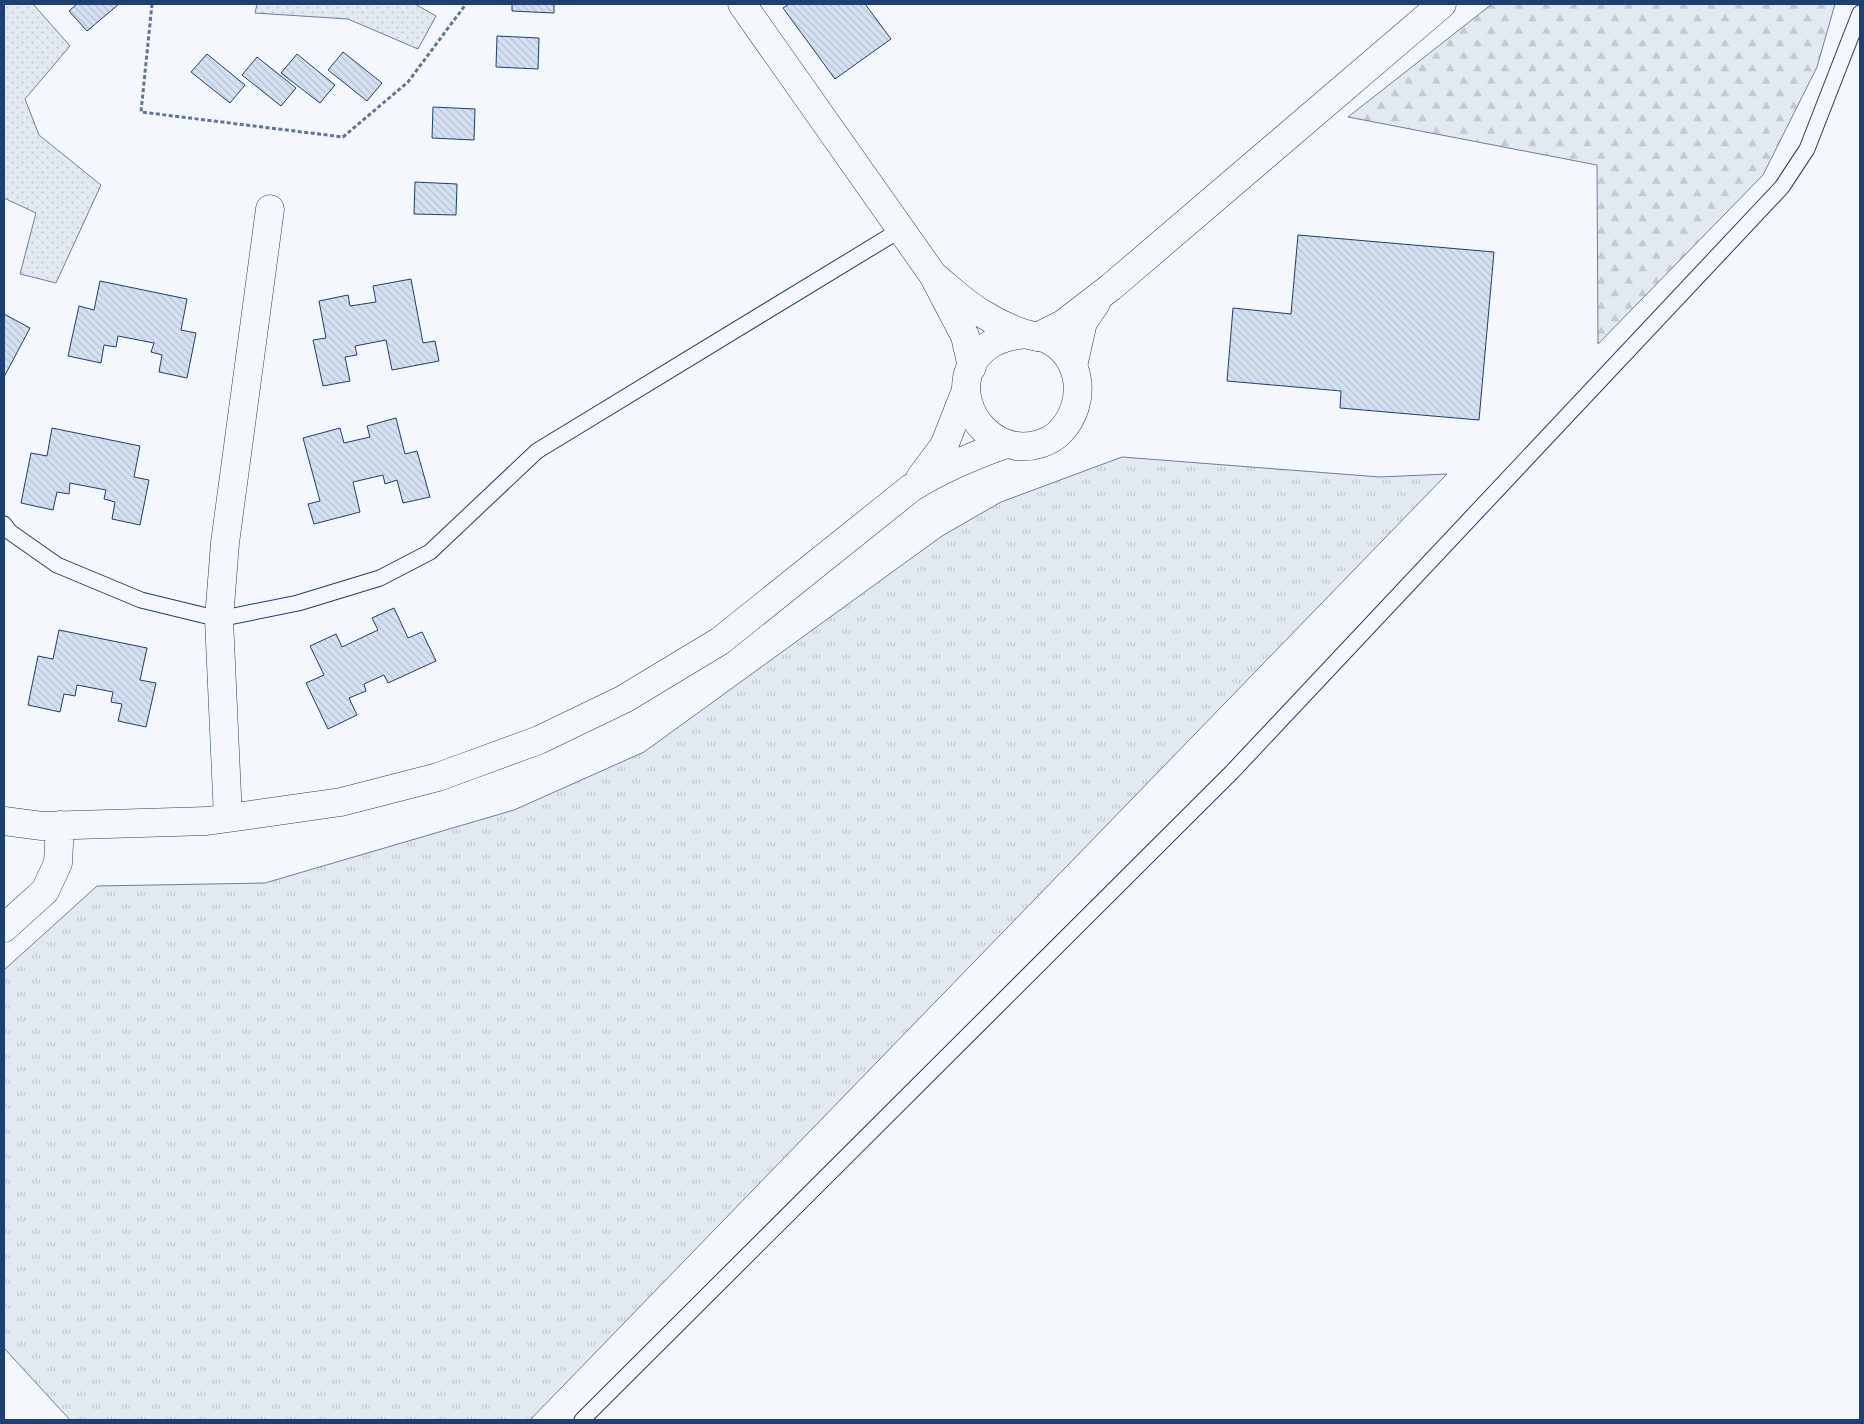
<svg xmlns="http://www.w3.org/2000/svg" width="1864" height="1424" font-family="Overpass,sans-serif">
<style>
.grass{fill:url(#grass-tufts);stroke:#687fa3}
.forest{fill:url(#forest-firs);stroke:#687fa3}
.park{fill:url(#park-dots);stroke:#687fa3}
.building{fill:url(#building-back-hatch);stroke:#1d3f73}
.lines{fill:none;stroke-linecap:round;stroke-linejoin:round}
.service-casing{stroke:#1d3f73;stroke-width:17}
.minor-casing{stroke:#1d3f73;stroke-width:29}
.tertiary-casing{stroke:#1d3f73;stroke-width:29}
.path{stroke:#5e769c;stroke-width:3;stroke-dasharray:4 2.5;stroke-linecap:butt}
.service{stroke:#f4f7fb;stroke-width:15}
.minor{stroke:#f4f7fb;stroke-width:28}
.tertiary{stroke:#f4f7fb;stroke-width:28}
</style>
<defs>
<pattern id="grass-tufts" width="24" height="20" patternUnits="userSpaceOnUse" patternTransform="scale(1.25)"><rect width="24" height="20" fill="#e3e9f0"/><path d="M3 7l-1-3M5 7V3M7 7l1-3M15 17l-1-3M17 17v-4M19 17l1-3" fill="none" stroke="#c2c9d1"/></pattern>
<pattern id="forest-firs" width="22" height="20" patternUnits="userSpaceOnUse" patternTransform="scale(1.25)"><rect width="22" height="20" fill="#e3e9f0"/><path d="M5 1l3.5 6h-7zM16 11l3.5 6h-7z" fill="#c2c9d1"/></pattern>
<pattern id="park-dots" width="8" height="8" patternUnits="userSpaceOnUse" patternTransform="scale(1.25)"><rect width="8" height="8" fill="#e3e9f0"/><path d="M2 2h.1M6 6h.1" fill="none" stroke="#c2c9d1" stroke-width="1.8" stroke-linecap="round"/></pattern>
<pattern id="building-back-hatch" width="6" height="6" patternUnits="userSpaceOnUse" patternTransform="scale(1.25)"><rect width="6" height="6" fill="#d5e0f0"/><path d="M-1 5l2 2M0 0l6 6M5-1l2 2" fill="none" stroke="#b6c1d1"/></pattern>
</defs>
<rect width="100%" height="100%" fill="#f4f7fb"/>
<path class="grass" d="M1122 457 1380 477 1447 474 530 1420H70L4 1348V970L97 886 265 883 514 810 644 752 942 536 1001 502Z"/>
<path class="forest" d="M1492 4H1835L1817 67 1763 175 1598 344 1597 165 1348 117Z"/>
<path class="park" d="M4 4H33L70 46 25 99 39 135 101 185 56 283 20 274 36 213 4 198Z
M257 4H415L436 16 418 49 348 19 255 13Z"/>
<path class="building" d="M77 4H119L87 31 69 11Z
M512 4H554V13L512 11Z
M789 4H865L891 39 835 79 783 8Z
M497 36 539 38 538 69 496 67Z
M343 52 382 83 367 101 328 70Z
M207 54 245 85 230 103 191 72Z
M297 54 335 85 320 103 281 73Z
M257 57 296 88 281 106 242 75Z
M433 107 475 109 474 140 432 138Z
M415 182 457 184 456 215 414 214Z
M1298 235 1494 252 1479 420 1340 408 1341 391 1227 381 1233 308 1291 314Z
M411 279 423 343 435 341 439 361 392 370 386 340 355 346 357 355 345 357 350 381 323 386 313 340 326 338 319 301 348 295 350 306 376 302 373 286Z
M100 281 187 299 181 330 196 333 187 378 159 372 162 355 151 352 154 343 118 336 116 347 104 345 101 363 68 356 79 306 94 310Z
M4 314 30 328 4 377Z
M396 418 405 454 417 451 430 497 403 503 397 480 385 484 383 475 353 482 360 512 314 524 308 504 320 501 303 438 340 428 344 443 370 437 367 426Z
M52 428 140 446 134 477 149 480 140 525 112 519 115 502 104 499 106 490 70 483 69 494 57 492 53 510 21 503 31 453 47 456Z
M394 608 408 638 422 632 436 661 388 683 384 675 364 684 366 691 349 698 357 715 328 729 306 683 324 675 310 646 336 634 342 647 378 630 372 618Z
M59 630 147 648 140 680 156 683 146 727 118 721 122 704 111 702 113 692 77 685 75 696 64 694 60 712 28 705 38 656 53 659Z"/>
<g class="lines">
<defs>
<path id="service" d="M4 524 10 532 57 565 141 600 219 619 298 603 380 578 430 552 537 451 900 230
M582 1420 1232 772 1782 187 1807 149 1860 13"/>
<path id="minor" d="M1037 337 1063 324 1111 287 1442 4
M1073 366 1083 322 1096 303
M920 478 944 446 966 390
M228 818 219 619 225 543 270 209
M4 821 42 826 207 821 341 802 438 777 539 740 624 699 720 641 911 488C941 469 972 456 1006 444
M4 928 45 891 58 863 60 825"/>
<path id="tertiary" d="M742 4 933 275 965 336 972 367
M933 275C949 288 965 304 983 314 997 323 1013 330 1028 335 1034 336 1041 337 1047 339 1083 357 1087 403 1061 431 1050 443 1032 448 1016 446 967 438 946 372 991 344 1002 337 1014 335 1027 334"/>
</defs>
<use href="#service" class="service-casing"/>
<use href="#minor" class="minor-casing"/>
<use href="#tertiary" class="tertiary-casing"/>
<path class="path" d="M152 4 141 112 343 137 408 82 466 4"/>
<use href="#service" class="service"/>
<use href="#minor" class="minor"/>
<use href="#tertiary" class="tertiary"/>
</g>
<rect width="1864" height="1424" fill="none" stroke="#1d3f73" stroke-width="10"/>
</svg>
